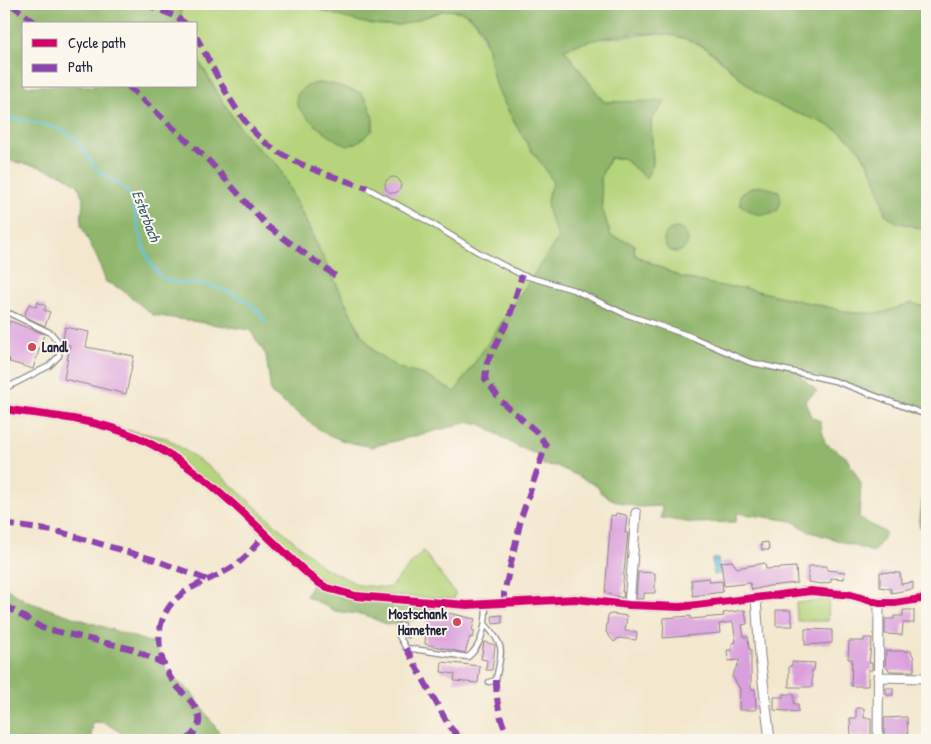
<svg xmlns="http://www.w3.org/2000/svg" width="931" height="744" font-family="'Patrick Hand',sans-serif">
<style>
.green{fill:#b5d47c;stroke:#6c7b5c}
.forest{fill:#90b66c;stroke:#596c54}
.water{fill:#5fc2dd;stroke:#40728c}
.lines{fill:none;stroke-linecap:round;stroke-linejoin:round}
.stream{stroke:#5fc2dd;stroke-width:2.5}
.building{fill:#daa0dd}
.lane-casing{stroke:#8a8484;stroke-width:7}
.street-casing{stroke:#8a8484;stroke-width:11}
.lane{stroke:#fff;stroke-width:4.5}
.street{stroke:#fff;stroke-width:9}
.quiet{stroke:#8e44ad;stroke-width:6;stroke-dasharray:12 6;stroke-linecap:butt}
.cycleway-casing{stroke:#fbf7ec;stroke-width:11}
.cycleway{stroke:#d6006c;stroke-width:8}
.poi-dot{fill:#d1495b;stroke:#fbf7ec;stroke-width:2}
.labels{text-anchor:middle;stroke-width:4;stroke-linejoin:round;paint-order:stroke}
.poi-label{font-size:14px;font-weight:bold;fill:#22223b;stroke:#fbf7ec;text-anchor:start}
.water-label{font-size:15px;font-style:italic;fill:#375a74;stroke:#fbf7ec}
</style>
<rect width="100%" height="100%" fill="#fbf7ec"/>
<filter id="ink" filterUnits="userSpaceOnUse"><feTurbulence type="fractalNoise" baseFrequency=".02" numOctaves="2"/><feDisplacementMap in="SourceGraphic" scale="10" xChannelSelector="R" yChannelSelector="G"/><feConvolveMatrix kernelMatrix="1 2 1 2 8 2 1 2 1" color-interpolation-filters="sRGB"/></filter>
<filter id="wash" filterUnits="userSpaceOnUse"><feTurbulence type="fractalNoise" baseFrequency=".0096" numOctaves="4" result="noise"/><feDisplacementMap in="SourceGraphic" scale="20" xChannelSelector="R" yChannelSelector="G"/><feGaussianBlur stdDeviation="1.12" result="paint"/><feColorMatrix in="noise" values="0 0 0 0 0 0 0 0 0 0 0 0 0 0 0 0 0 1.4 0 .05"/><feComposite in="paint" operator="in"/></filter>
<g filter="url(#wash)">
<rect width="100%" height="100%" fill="#f3e7ce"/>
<path class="green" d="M180 4H306L328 13 427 17 445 10 463 12 477 23 489 52 494 80 509 111 530 149 550 174 553 184 548 193 558 238 455 393 424 375 398 368 375 352 361 334 278 165 262 154 245 136 222 100 196 56V24H182Z
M664 33 689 38 709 50 740 78 839 131 857 146 877 179 885 214 927 230V308L912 303 882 313H853L744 288 719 286 681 277 635 255 634 244 611 236 602 208 601 176 610 158H623L645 177 653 165 651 120 666 101 604 102 564 49 594 39Z
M125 430 167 438 220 475 323 567 359 585 389 588 423 551 455 593 454 599 356 594 330 586 312 574 232 498Z
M829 600 828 621H797L796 603Z"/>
<path class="forest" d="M4 4H180L182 24H24V86H196V56C219 95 239 138 278 165L361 334 375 352 398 368 424 375 455 392 558 238C552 218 540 204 553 184 548 170 539 161 531 149 517 129 504 105 495 82 487 60 490 21 462 12 440 5 420 22 399 25 368 28 334 15 306 4H927V230L896 222 885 214C876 172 864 140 821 122 801 114 781 108 762 96 742 83 727 62 707 49 667 23 607 34 564 49L604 102 666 101 651 120 653 165 646 178 623 158H610L601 176 602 208 611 236 634 244 635 256 681 277 719 286 744 288 853 313H882L912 303 927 308V415L842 383 801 372V377L817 391 805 400 811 417 820 421 825 443 846 457 861 483 859 518 886 533 874 552 808 531 793 521 737 513 736 522 693 523 661 518 662 506 638 507 615 501 601 493 598 487 578 476 557 466 543 465 539 455 518 447 481 424 470 422 371 447 344 441 324 433 271 393 266 355 250 330 153 315 121 289 106 282 98 260 81 225 83 199 78 185 63 175 37 166 4 160Z
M317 83 332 84 361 93C371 105 374 116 373 130L358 142 348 146C329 138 309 122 297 105V95L304 87Z
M762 186 779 191 781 201 778 210C764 217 752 216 740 204L741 194 753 187Z
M664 240a12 12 0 1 1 24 0a12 12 0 1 1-24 0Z
M925 481H927V534L919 526Z
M313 583 329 594 353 599 428 604 415 620 388 625 365 615 335 611 306 596Z
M4 587 28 602 155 644 169 675 192 693 224 740H132L106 723 93 722 91 736 96 740H4Z"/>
<path class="water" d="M712 559H718L720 574 714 575Z"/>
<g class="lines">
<path class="stream" d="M4 116C23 122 62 124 76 139 82 147 92 166 100 172 114 182 126 183 132 203 140 226 141 259 161 276 171 285 190 282 202 284 224 288 256 301 265 322"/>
</g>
<g id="blocks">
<path class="building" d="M385 185a8 8 0 1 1 16 0a8 8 0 1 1-16 0Z
M37 302 46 306 44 310 50 312 45 326 24 316 29 304 36 307Z
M10 321 44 334 33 369 10 362 9 358H4V338Z
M65 327 89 332 86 347 134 356 126 394 64 379 70 345 64 344 63 341Z
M616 513 626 515 627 517 625 533H628L622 592H624L623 598 605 593 611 515 615 516Z
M768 542 769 550H762L761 543Z
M732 561 737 568 765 563 766 569 796 567 797 583 769 586 752 590 750 583 724 586 721 562Z
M808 566H827V570L845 572 844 579 831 578V582L822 584 808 582Z
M638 572 655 573V593H644V599H636Z
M880 572 900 573 901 584 913 582V589L891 593V589L880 587Z
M709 578 710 582 722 581 723 592 693 596 691 580Z
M427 608 475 619 472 630 475 631 472 638 470 637 465 653 425 644Z
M745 610 747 624 742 625 744 637H748L749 649H751V689H755L756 710H739L740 689 732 676 740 660 728 661 727 650H732V643L736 642 733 622 719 624 720 633 663 638 664 618 691 616V619L724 616 723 613Z
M776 610H790L793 626H776Z
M903 610H914V623H903L902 635 885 634V619H894V616H903Z
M612 614 627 616 625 631 637 632 636 640 619 638 614 642 606 632 608 615Z
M502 615V623L493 624 492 616Z
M409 628V638L405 637 402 629Z
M805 629 832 630V643L805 645Z
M864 638H872L869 663H872V670H868V686H851L852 659H848L849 641H864Z
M484 642 495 645 492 670H486L487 660 481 659Z
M886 651H911L914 658V671H890L885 666Z
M442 662 480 666 478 683 454 681 455 674 441 672Z
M792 662 815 663 814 670H812V687H789V666H792Z
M886 688H893V695H886Z
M784 694H794V704H798V712L774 710V697H784Z
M856 708H864V718H871V736H851L850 718H856Z
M907 717 908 740 884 736V718Z"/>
</g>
</g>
<g filter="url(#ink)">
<use href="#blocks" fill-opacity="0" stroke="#8a8484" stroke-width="1"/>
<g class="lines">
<defs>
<path id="lane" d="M367 188 429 222 478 252 522 275 574 290 625 314 690 336 749 362 835 381 927 415
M4 368 6 361
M4 389 49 366 59 356 60 344 51 333 11 314
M402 625 398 627 399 636 406 648 468 657C483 645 486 624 486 605
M486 625C507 649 501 650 496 680L489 682"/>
<path id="street" d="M4 409C43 415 86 418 124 432 202 461 254 528 316 581L327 588 356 596 467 605 575 599 629 605 680 607 811 591 851 595 879 603H895L927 598
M756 598 760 656 770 740
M629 605 636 513
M878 677 927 678
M878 740 879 603"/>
</defs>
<use href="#lane" class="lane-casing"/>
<use href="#street" class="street-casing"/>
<use href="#lane" class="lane"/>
<use href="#street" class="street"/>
<path class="quiet" d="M11 4 37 24
M145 4 175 16 186 24
M196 36C212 66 233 111 257 135 286 164 330 175 367 188
M128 86 210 162 267 226 337 277
M4 524 60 532 155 560 208 580
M504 604V593L522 515 546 445 538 433 502 402 485 379 487 362 509 319 522 275
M4 605 42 628 132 649 162 663
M406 648 449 726 462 740
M496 680C496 701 500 722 510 740
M187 740C193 734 201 727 199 717 196 703 183 694 174 683 161 666 155 639 163 618 175 588 205 584 229 569 244 561 254 547 265 534"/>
<defs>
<path id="cycleway" d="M4 409C43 415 86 418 124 432 202 461 254 528 316 581L327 588 356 596 467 605 575 599 629 605 680 607 811 591 851 595 879 603H895L927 598"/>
</defs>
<use href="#cycleway" class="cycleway-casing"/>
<use href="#cycleway" class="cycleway"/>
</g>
</g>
<g class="poi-dot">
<circle cx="32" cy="347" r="5"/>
<circle cx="457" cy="622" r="5"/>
</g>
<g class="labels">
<g class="poi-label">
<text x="42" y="352">Landl</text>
<text x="447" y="619" text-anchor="end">Mostschank<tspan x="447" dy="16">Hametner</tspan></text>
</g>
<g class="water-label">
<text transform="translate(146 216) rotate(69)" y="5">Esterbach</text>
</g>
</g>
<rect width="931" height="744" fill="none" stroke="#fbf7ec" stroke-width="20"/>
<rect x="22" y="22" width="175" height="65" fill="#fbf7ec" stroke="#a4a2a5"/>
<rect x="32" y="39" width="25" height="8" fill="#d6006c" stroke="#a4a2a5"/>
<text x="68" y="48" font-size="15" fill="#22223b">Cycle path</text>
<rect x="32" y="64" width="25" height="8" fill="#8e44ad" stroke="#a4a2a5"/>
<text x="68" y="72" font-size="15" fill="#22223b">Path</text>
</svg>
